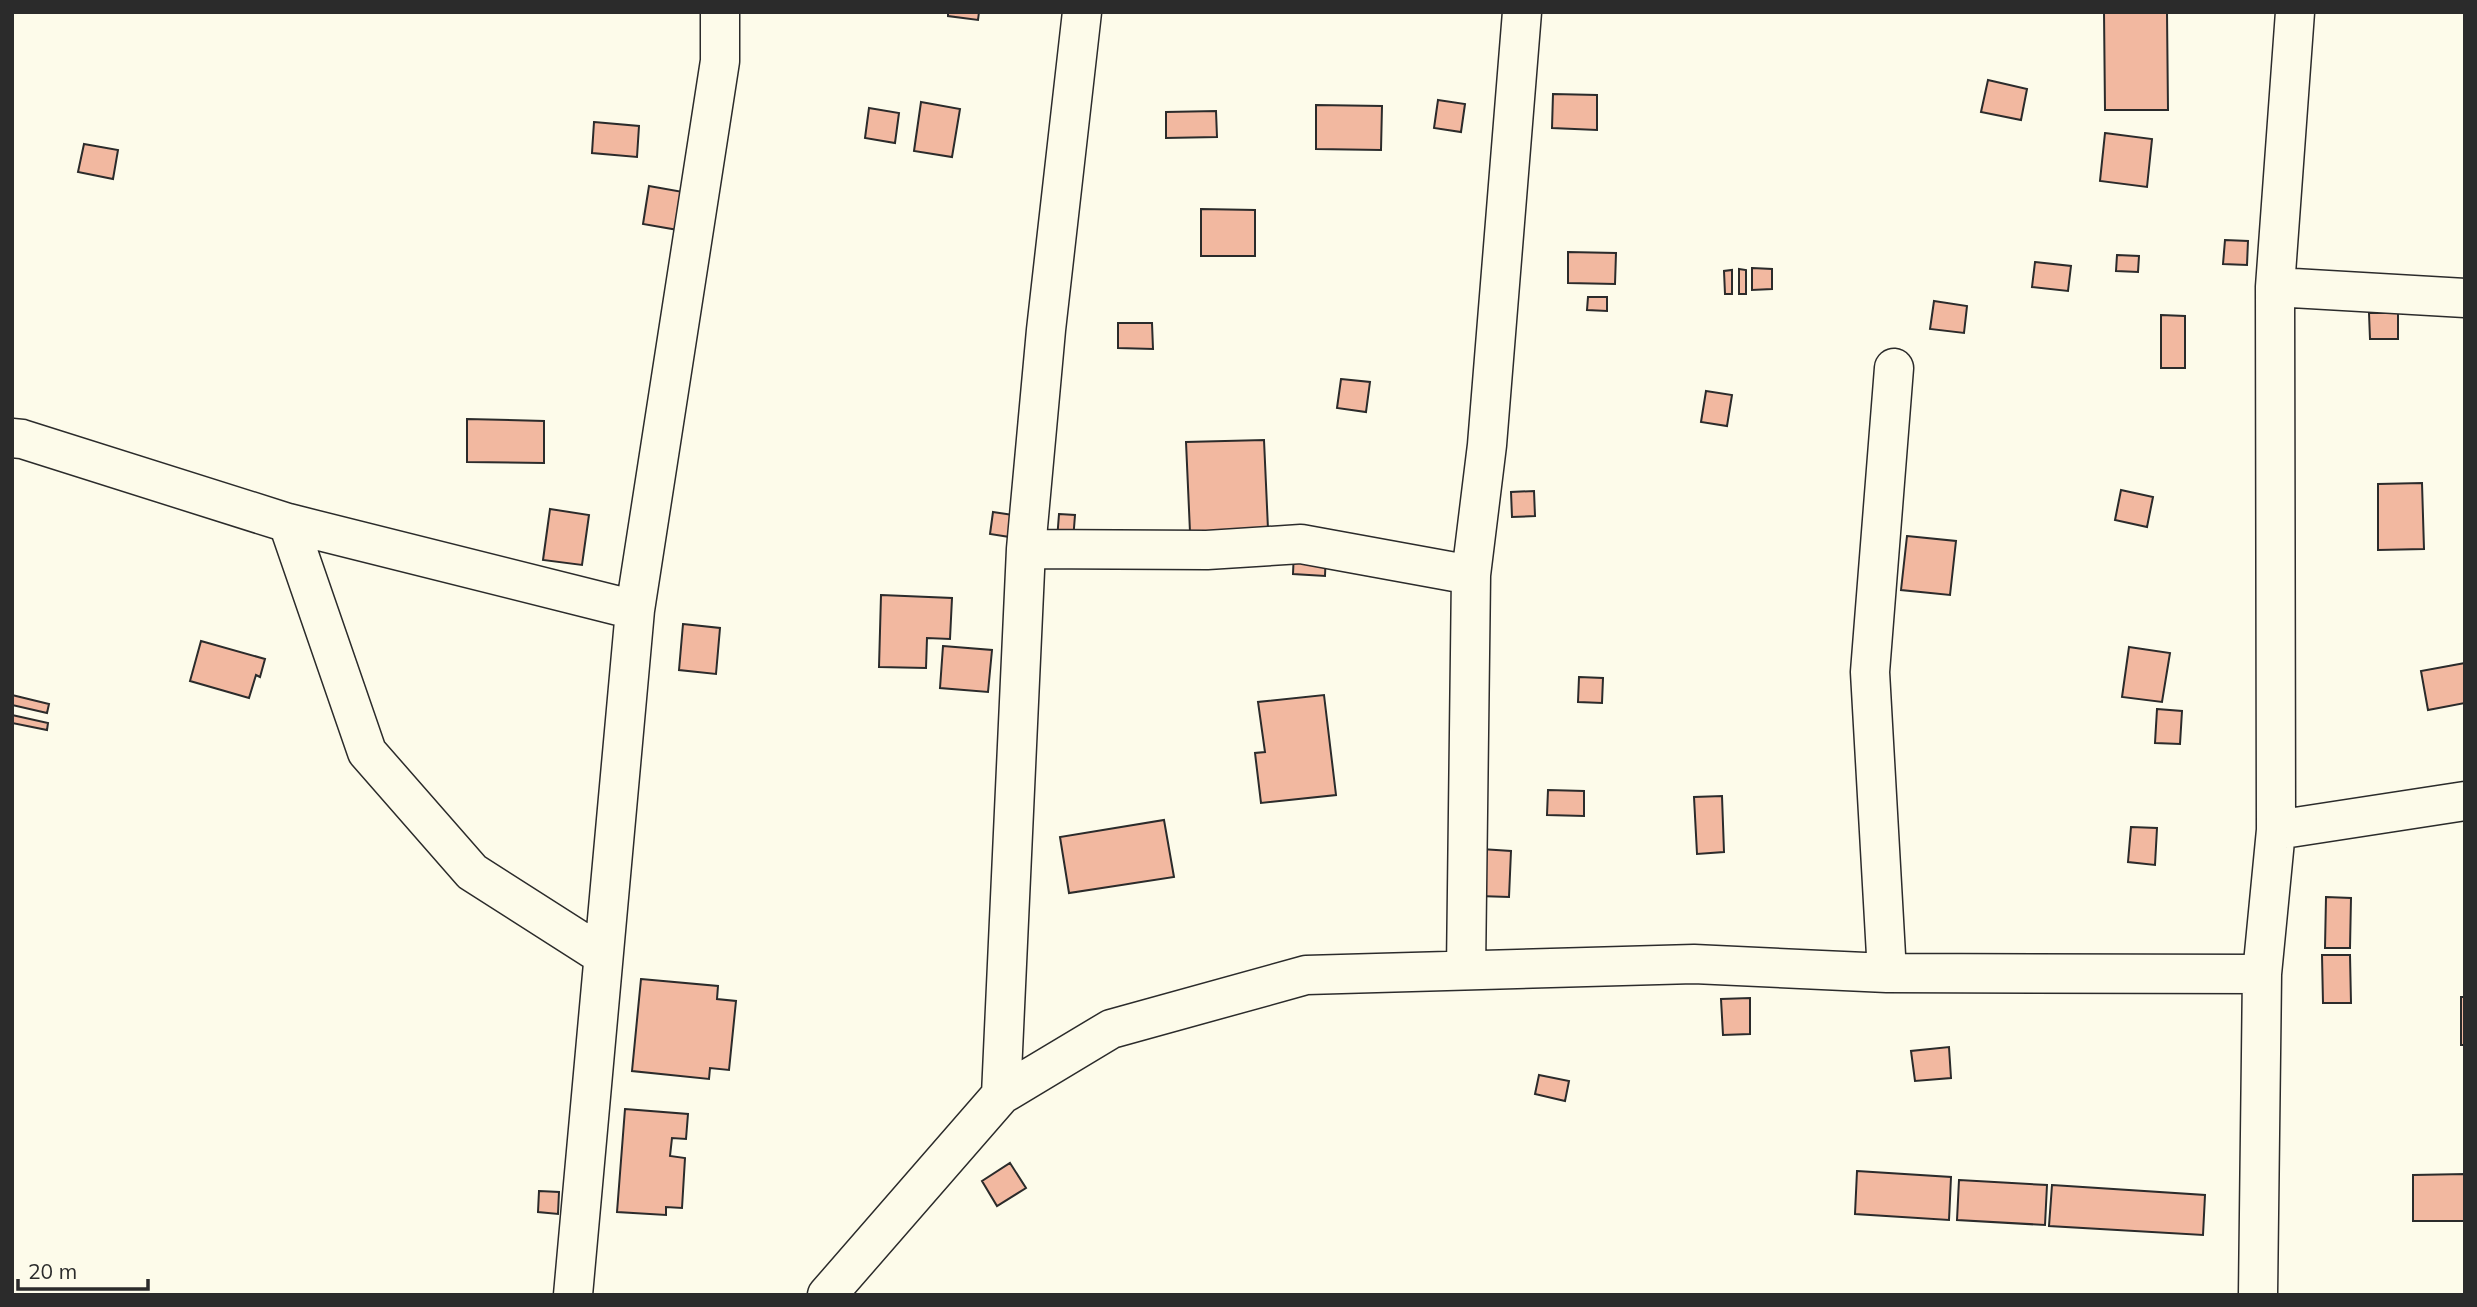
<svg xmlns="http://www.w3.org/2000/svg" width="2477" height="1307" font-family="Mulish,sans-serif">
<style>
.building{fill:#f2b8a0;stroke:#2b2b2b;stroke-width:2}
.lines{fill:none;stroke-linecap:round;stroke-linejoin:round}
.street-casing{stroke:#2b2b2b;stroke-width:41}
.street{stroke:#fdfbea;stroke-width:38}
</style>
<rect width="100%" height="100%" fill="#fdfbea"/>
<path class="building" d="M948 12H979L978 20 948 16Z
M2104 12H2167L2168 110H2105Z
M1988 80 2027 89 2021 120 1981 112Z
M1553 94 1597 95V130L1552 128Z
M1438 100 1465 104 1461 132 1434 128Z
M921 102 960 109 952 157 914 151Z
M1316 105 1382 106 1381 150 1316 149Z
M869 108 899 113 895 143 865 138Z
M1216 111 1217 137 1166 138V112Z
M594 122 639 126 637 157 592 153Z
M2105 133 2152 139 2147 187 2100 181Z
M84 144 118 150 113 179 78 172Z
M649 186 683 192 678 230 643 224Z
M1201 209 1255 210V256H1201Z
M2225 240 2248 241 2247 265 2223 264Z
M1568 252 1616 253 1615 284 1568 283Z
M2117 255 2139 256 2138 272 2116 271Z
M2035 262 2071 266 2068 291 2032 287Z
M1752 268 1772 269V289L1752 290Z
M1739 269 1746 270V294H1739Z
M1732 270V294H1725L1724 271Z
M1588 297H1607V311L1587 310Z
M1934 301 1967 306 1964 333 1930 329Z
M2369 313H2398V339H2370Z
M2161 315 2185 316V368H2161Z
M1118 323H1152L1153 349 1118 348Z
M1341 379 1370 382 1366 412 1337 408Z
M1706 391 1732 395 1727 426 1701 422Z
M467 419 544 421V463L467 462Z
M1264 440 1268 529 1190 532 1186 442Z
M2422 483 2424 549 2378 550V484Z
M2121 490 2153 497 2147 527 2115 520Z
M1534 491 1535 516 1512 517 1511 492Z
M550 509 589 515 582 565 543 560Z
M993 512 1020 516 1016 538 990 534Z
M1059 514 1075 515 1073 541 1057 540Z
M1907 536 1956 541 1950 595 1901 590Z
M1294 550 1326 551 1325 576 1293 574Z
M881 595 952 598 950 639 927 638 926 668 879 667Z
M683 624 720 628 716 674 679 670Z
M201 641 265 659 260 677 256 675 249 698 190 681Z
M943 646 992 650 988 692 940 688Z
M2129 647 2170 653 2162 702 2122 697Z
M2465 663V703L2428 710 2421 671Z
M1579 677 1603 678 1602 703 1578 702Z
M12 695 49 704 47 713 12 705Z
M1324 695 1336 795 1261 803 1255 753 1265 752 1258 702Z
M2157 709 2182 711 2180 744 2155 743Z
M12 715 48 723 47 730 12 723Z
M1548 790 1584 791V816L1547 815Z
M1722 796 1724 852 1697 854 1694 797Z
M1164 820 1174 877 1069 893 1060 837Z
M2131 827 2157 828 2155 865 2128 862Z
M1481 849 1511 851 1509 897 1479 896Z
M2326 897 2351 898 2350 948H2325Z
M2322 955H2350L2351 1003H2323Z
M641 979 718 986 717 999 736 1001 729 1070 710 1068 709 1079 632 1071Z
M2461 997H2465V1045H2461Z
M1750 998V1034L1723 1035 1721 999Z
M1949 1047 1951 1078 1915 1081 1911 1051Z
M1539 1075 1569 1081 1565 1101 1535 1094Z
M625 1109 688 1114 686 1139 672 1138 670 1156 685 1158 682 1208 666 1207V1215L617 1212Z
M1010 1163 1026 1188 997 1206 982 1181Z
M1857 1171 1951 1177 1949 1220 1855 1214Z
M2465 1174V1221H2413V1175Z
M1959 1180 2047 1185 2045 1225 1957 1220Z
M2052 1185 2205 1195 2203 1235 2049 1226Z
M539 1191 559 1192 558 1214 538 1212Z"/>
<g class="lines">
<defs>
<path id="street" d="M2275 287 2465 298
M12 438 22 439 288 523 635 610
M288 523 367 752 472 872 602 955
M1026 549 1207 550 1301 544 1471 575
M2276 830 2465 801
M1466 970 1471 575 1487 445 1522 12
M1887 973 1870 672 1894 368
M1001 1095 1026 549 1046 330 1082 12
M573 1295 635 610 720 61V12
M827 1295 1001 1095 1111 1029 1306 975 1694 964 1887 973 2262 974
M2258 1295 2262 974 2276 830 2275 287 2295 12"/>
</defs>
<use href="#street" class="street-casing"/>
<use href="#street" class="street"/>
</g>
<rect width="2477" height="1307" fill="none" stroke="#2b2b2b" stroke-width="28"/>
<path d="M18 1279v10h130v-10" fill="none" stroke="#2b2b2b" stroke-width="3.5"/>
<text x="28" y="1279" font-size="21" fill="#2b2b2b" stroke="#fdfbea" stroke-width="5" paint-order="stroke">20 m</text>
</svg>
